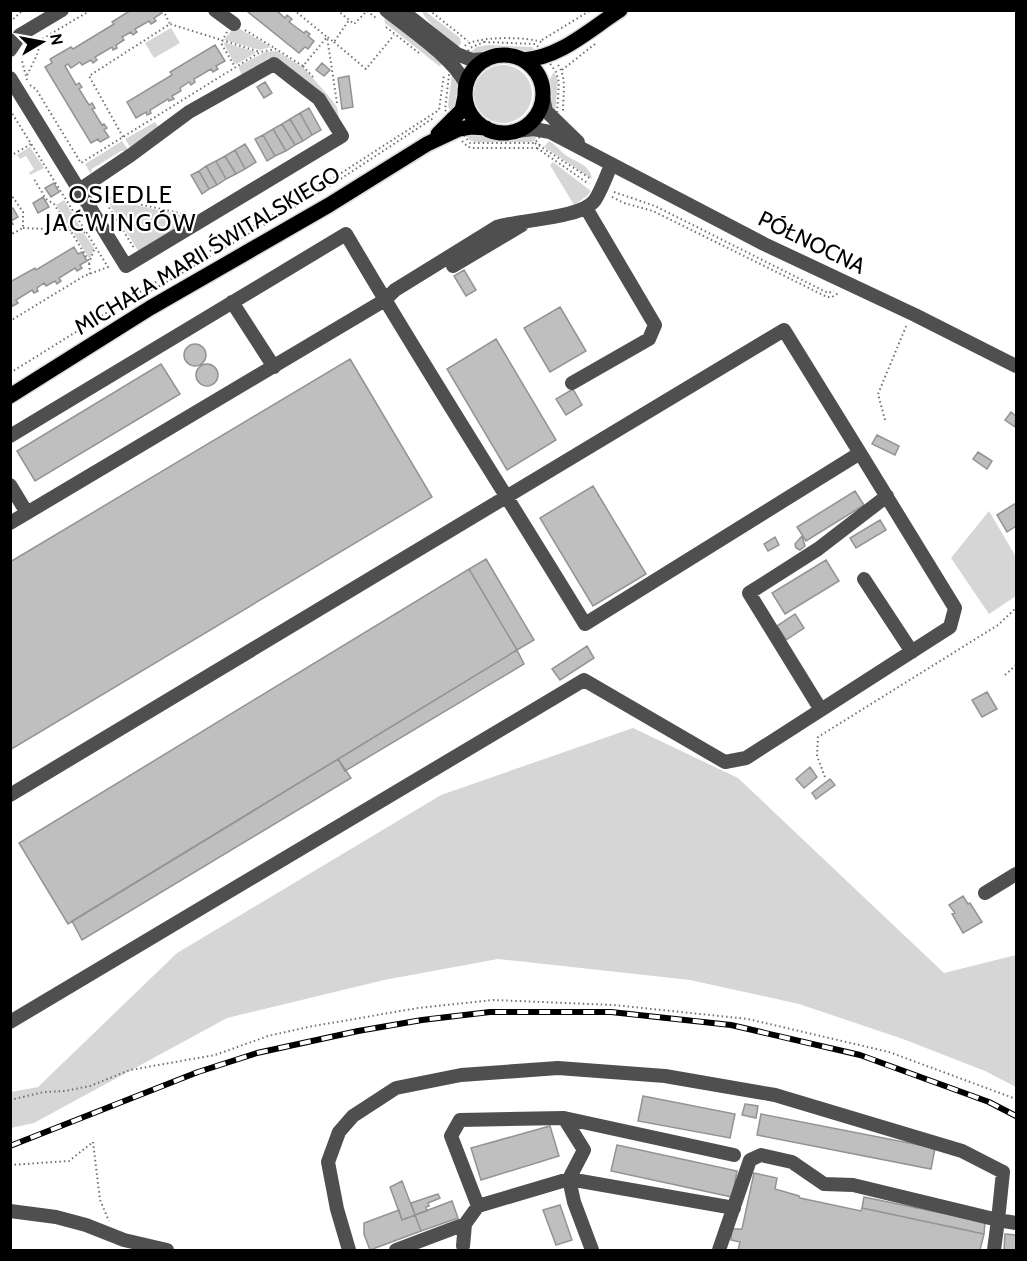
<svg xmlns="http://www.w3.org/2000/svg" width="1027" height="1261" font-family="Cabin,sans-serif">
<style>
.green{fill:#d6d6d6}
.building{fill:#bfbfbf;stroke:#939393;stroke-width:1.5}
.lines{fill:none;stroke-linecap:round;stroke-linejoin:round}
.major-casing{stroke:#dbdbdb;stroke-width:18}
.path{stroke:#717171;stroke-width:2;stroke-dasharray:1.5 3;stroke-linecap:butt}
.minor{stroke:#4f4f4f;stroke-width:14}
.major{stroke:#000;stroke-width:15}
.rail-casing{stroke:#000;stroke-width:6}
.rail{stroke:#fff;stroke-width:4;stroke-dasharray:11;stroke-linecap:butt}
.labels{text-anchor:middle;stroke-width:4.5;stroke-linejoin:round;paint-order:stroke}
.street-label{font-size:22px;fill:#000;stroke:#fff}
.neighbourhood-label{font-size:24px;letter-spacing:1.5px;fill:#000;stroke:#fff}
</style>
<rect width="100%" height="100%" fill="#fff"/>
<path class="green" d="M422 11H425L460 38 461 43 458 48C448 37 426 23 422 11Z
M384 16 445 64 439 66 385 23Z
M235 26 271 47 260 50 224 40Z
M171 28 180 43 154 58 145 43Z
M223 42 256 52 255 53 237 64 234 63Z
M488 45 532 47 539 54 525 55 502 50 483 56 469 53 477 47Z
M277 51 304 68 332 100 337 107 341 129 283 68 269 58 242 75 239 69V66L265 52Z
M474 94a29 29 0 1 1 58 0a29 29 0 1 1-58 0Z
M554 72 558 81 555 114C547 99 544 87 554 72Z
M452 74C465 92 461 97 452 115L448 106Z
M155 122 159 128 132 150 125 139Z
M481 132 502 139 538 135 534 141 531 142H475L470 140 465 133Z
M122 141 129 151H121L92 169 91 174 85 164Z
M549 141C554 144 559 149 564 154 575 162 590 164 592 179L544 147Z
M30 147 44 168 30 175 29 173 34 169 26 156 20 159 17 155Z
M553 162 591 191 587 196 574 205 550 165Z
M109 199 158 210 162 213 163 211 185 216 189 223 139 252 107 200Z
M64 200 82 230 71 229 56 205Z
M73 232 84 233 94 248 90 260Z
M989 511 1016 557V596L989 614 951 558Z
M633 728 738 778 944 973 1016 955V1087L985 1071 903 1039 799 1004 690 980 498 959 384 980 227 1018 34 1123 11 1128V1092L38 1087 177 953 441 795Z"/>
<path class="building" d="M131 10H160L162 13 154 18 156 21 151 24 149 21 135 29 137 32 133 35 131 32 122 37 124 40 116 45 117 48 113 50 112 47 95 57 97 60 93 63 91 60 82 65 80 62 71 68 68 64 65 66 76 85 79 83 82 87 79 89 89 105 92 103 95 108 92 109 102 125 104 124 107 128 104 130 109 137 100 142 98 139 91 143 45 67 52 63 50 59 71 47 73 49 114 24 112 22Z
M249 10H276L285 18 287 15 292 19 289 22 304 33 306 31 310 34 308 36 314 41 308 49 305 47 299 53 248 12Z
M215 45 225 61 216 66 218 69 213 72 211 69 194 79 195 82 191 85 189 82 180 88 181 91 172 96 174 99 169 101 168 99 150 110 151 113 147 115 146 112 136 118 127 102 172 75 170 72Z
M322 63 330 70 324 76 316 70Z
M349 76 353 107 342 109 338 78Z
M265 82 272 93 264 98 257 87Z
M309 108 321 130 312 135 300 113Z
M300 113 312 135 303 141 290 119Z
M290 119 303 141 295 145 282 124Z
M282 124 295 145 286 151 273 129Z
M273 129 286 151 275 156 263 135Z
M263 135 275 156 267 161 255 139Z
M245 144 256 162 245 169 235 150Z
M235 150 245 169 236 174 225 156Z
M225 156 236 174 226 179 216 161Z
M216 161 226 179 217 185 206 166Z
M206 166 217 185 209 189 199 171Z
M199 171 209 189 202 194 191 175Z
M54 183 59 192 51 197 45 188Z
M43 197 49 207 38 213 33 203Z
M13 208 18 217 11 221 13 224 10 225V210Z
M74 247 78 254 82 252 87 261 80 265 82 268 77 271 75 268 59 278 61 281 57 284 55 281 46 286 44 283 37 288 38 291 34 293 32 290 16 300 18 303 13 306 10 303V282L35 268 36 270Z
M464 270 476 290 466 296 454 276Z
M560 307 586 351 550 372 524 328Z
M496 339 556 440 507 470 447 369Z
M184 355a11 11 0 1 1 22 0a11 11 0 1 1-22 0Z
M350 359 432 497 10 750V562Z
M196 375a11 11 0 1 1 22 0a11 11 0 1 1-22 0Z
M161 364 180 394 35 481 17 451Z
M573 389 582 405 566 415 556 399Z
M1011 412 1016 416 1015 427 1005 420Z
M877 435 899 446 895 455 872 444Z
M978 452 992 461 987 469 973 459Z
M593 486 646 574 593 606 540 518Z
M855 491 864 505 806 541 797 527Z
M1016 503V526L1007 532 997 515Z
M880 520 886 530 856 548 850 538Z
M802 536 805 546 800 550 796 548 795 544Z
M775 537 779 545 768 551 764 544Z
M486 559 534 640 517 650 469 569Z
M826 560 839 581 785 614 772 593Z
M469 569 517 650 68 924 19 843Z
M795 614 804 628 786 640 777 626Z
M587 646 594 658 560 680 552 669Z
M517 650 524 664 345 771 338 759Z
M987 692 997 709 982 717 972 700Z
M338 759 351 778 82 940 72 921Z
M810 767 817 777 804 788 796 779Z
M830 779 835 785 816 799 812 793Z
M963 896 968 904 970 903 982 922 963 933 952 914 955 913 949 905Z
M643 1096 735 1114 730 1138 638 1121Z
M745 1104 758 1106 756 1118 742 1115Z
M761 1114 935 1148 931 1169 757 1135Z
M550 1126 559 1156 481 1180 471 1148Z
M617 1145 737 1171 732 1197 611 1171Z
M754 1173 777 1178 775 1189 799 1196 800 1198 861 1211 862 1208 984 1234 980 1250H738L740 1242 731 1240 732 1229H742Z
M402 1181 415 1215 402 1220 390 1187Z
M438 1194 440 1198 428 1203 429 1206 426 1207 427 1211 415 1215 411 1203Z
M864 1197 985 1222 984 1234 862 1208Z
M452 1201 458 1218 421 1231 415 1215Z
M560 1205 572 1240 556 1245 543 1210Z
M399 1210 402 1220 415 1215 421 1231 370 1250 364 1234V1223Z
M1005 1234 1016 1235V1250H1004Z"/>
<g class="lines">
<defs>
<path id="major" d="M465 94a39 39 0 1 1 78 0a39 39 0 1 1-78 0Z
M523 60C560 58 590 29 620 10
M438 134 462 110 465 96
M10 396 150 308 329 205 427 144 459 129 471 127 486 128"/>
</defs>
<use href="#major" class="major-casing"/>
<path class="path" d="M163 10 170 24
M337 10 354 24 367 11 376 18
M429 10 468 41
M10 22 23 10
M386 27 419 53
M245 30 276 49
M227 32 221 43 235 67
M542 40 591 10
M334 42 366 69 394 35
M484 42 536 44 556 72 559 82 557 113 535 143H470L445 110 449 75 470 48Z
M465 46C473 36 532 36 543 43
M27 48 91 10
M21 57 27 80
M558 65C567 77 563 96 563 111
M303 66 313 77
M562 70 595 44
M27 75 37 55 41 40
M30 85 36 89 81 163 260 52 276 49 303 66 327 37 294 10
M337 103 327 37 334 42 349 20
M10 110 108 267 84 276 10 321
M123 137 89 76 170 24 260 52
M462 141 468 147 474 148H537L541 143
M535 143 591 179
M537 148 589 184
M10 156 31 144
M99 192 102 196 188 215
M614 192 655 206 828 293 834 291
M10 193 23 212V228L10 235
M102 196 134 248
M612 197 624 203 653 211 827 297H832L840 292
M23 228 70 230 54 204 46 199 34 179
M85 232 70 230 89 261 90 274
M89 264 95 247
M151 291 322 191 435 117
M10 373 156 282 301 199 439 110 444 74
M885 420 878 394 907 324
M1005 675 1016 665
M825 777 817 756 818 737 998 625 1016 608
M10 1100 44 1092 65 1091 90 1086 130 1070 215 1055 268 1036 308 1027 418 1008 493 1000 614 1005 748 1019 889 1052 1016 1099
M93 1142 100 1200 109 1221
M10 1165 69 1161 93 1142"/>
<path class="minor" d="M215 10 234 24
M386 10C411 30 452 57 466 84
M401 10 457 54 472 60 486 59
M10 50 20 35 62 10
M10 78 126 266 342 136 319 99 274 64 189 112 131 155 79 190
M543 97 546 111 578 142
M516 131 534 129 550 132 764 244 915 315 1016 366
M453 266 522 225
M232 302 274 367
M572 383 649 339 655 325 586 208
M10 436 346 234C423 366 506 494 585 624L860 453 784 330 10 795
M10 485 27 513
M10 523 385 300 395 290 497 227C521 219 581 219 595 200 602 189 606 177 611 165
M864 579 912 652
M821 710 749 593 818 549 887 496
M985 893 1016 874
M10 1022 584 680 725 762 746 758 950 627 955 608 860 453
M564 1118 734 1155
M478 1206 451 1136 460 1120 564 1118 584 1150 569 1179 574 1202 592 1250
M10 1211 56 1217 86 1225 124 1240 167 1250
M465 1224 478 1206 569 1179 734 1208
M349 1250 337 1209 328 1162 339 1132 353 1116 396 1088 461 1075 558 1068 665 1076 775 1095 962 1151 1003 1172 998 1220 853 1185 824 1184 792 1162 761 1155 750 1160 719 1250
M396 1250 465 1224 463 1246
M994 1250 998 1220 1016 1223"/>
<use href="#major" class="major"/>
<defs>
<path id="rail" d="M10 1146 198 1072 257 1053 358 1031 422 1020 490 1012H611L731 1025 860 1055 989 1102 1016 1116"/>
</defs>
<use href="#rail" class="rail-casing"/>
<use href="#rail" class="rail"/>
</g>
<g class="labels">
<g class="street-label">
<text transform="translate(812 242) rotate(26)" y="8">PÓŁNOCNA</text>
<text transform="translate(207 250) rotate(-31)" y="8">MICHAŁA MARII ŚWITALSKIEGO</text>
</g>
<g class="neighbourhood-label">
<text x="121" y="203">OSIEDLE<tspan x="121" dy="28">JAĆWINGÓW</tspan></text>
</g>
</g>
<rect width="1027" height="1261" fill="none" stroke="#000000" stroke-width="24"/>
<g transform="translate(42 42) rotate(80)" stroke="#ffffff" stroke-width="4.5" paint-order="stroke">
<path d="M0-4.5L10 22L0 15L-10 22Z" fill="#000000"/>
<text y="-9" font-size="16" font-weight="bold" text-anchor="middle" fill="#000000">N</text>
</g>
</svg>
